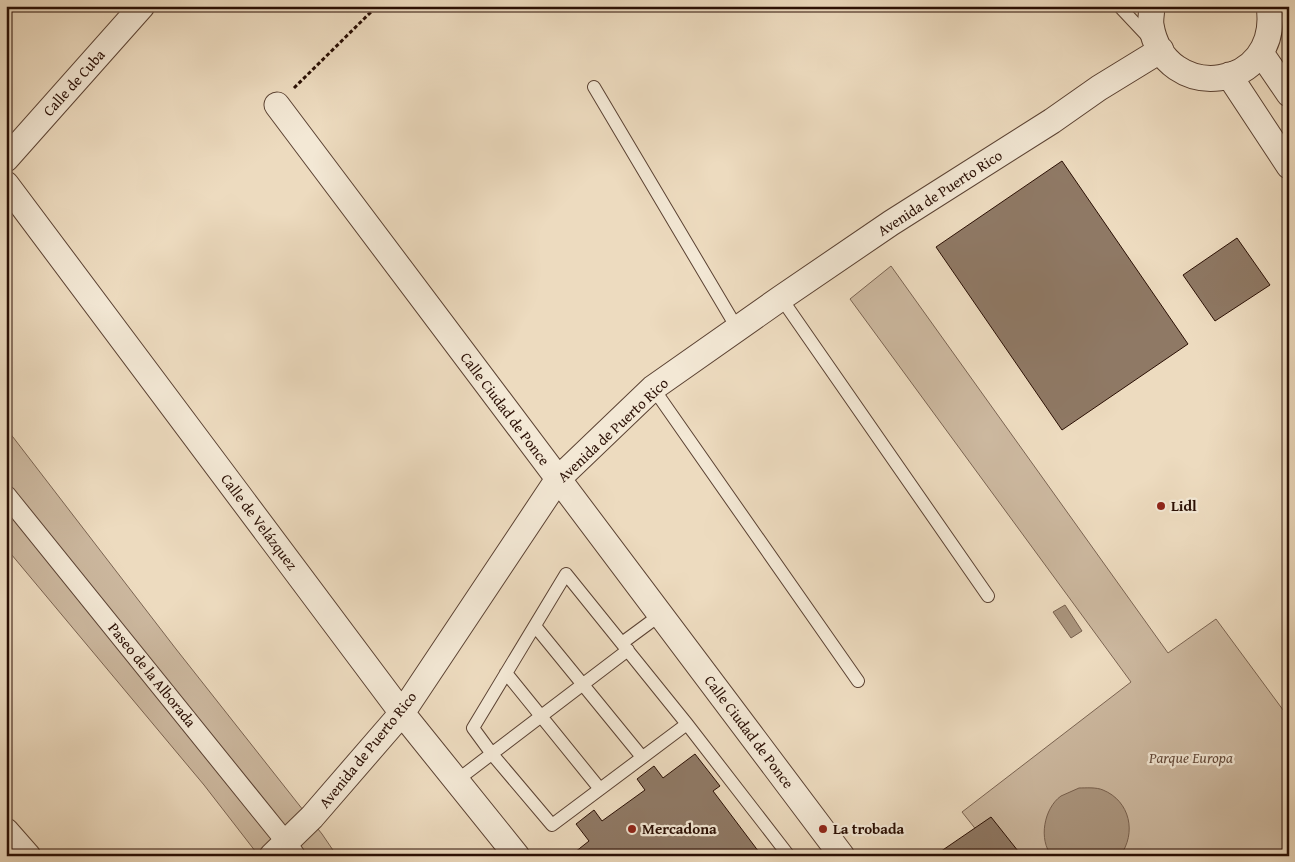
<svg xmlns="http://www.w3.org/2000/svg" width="1295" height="862" font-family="'Gentium Book Plus',serif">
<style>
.green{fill:#ccb89f;stroke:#7b6452}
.water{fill:#ab967f;stroke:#77604e}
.building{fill:#8f7965;stroke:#2a0f04}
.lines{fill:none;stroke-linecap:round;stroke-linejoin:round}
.service-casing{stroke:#5b4233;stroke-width:14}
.pedestrian-casing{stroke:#5b4233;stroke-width:21}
.minor-casing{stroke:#5b4233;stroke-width:27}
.path{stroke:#2a0f04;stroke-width:3;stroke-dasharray:4 2.5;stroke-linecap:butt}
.service{stroke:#f3e8d5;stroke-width:12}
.pedestrian{stroke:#f3e8d5;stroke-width:19}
.minor{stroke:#f3e8d5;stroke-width:25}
.poi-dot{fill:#8f2418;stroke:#f3e8d5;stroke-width:2}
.labels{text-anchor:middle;stroke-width:4.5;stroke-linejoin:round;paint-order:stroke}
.street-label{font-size:15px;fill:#2a0f04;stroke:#f3e8d5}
.poi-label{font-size:15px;font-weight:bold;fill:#2a0f04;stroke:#f3e8d5;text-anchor:start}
.park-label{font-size:15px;font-style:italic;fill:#634a3a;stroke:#f3e8d5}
</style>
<rect width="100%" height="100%" fill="#eddbbf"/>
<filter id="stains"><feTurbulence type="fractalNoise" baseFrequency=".004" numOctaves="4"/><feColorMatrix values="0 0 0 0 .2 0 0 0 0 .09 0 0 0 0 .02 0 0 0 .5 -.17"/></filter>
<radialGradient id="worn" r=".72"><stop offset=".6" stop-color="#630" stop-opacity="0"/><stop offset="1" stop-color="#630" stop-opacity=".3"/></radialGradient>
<path class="green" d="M891 266 1168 653 1216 619 1289 718V856H997L962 812 1131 682 850 299Z
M6 428 176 649 322 834 337 856H259L204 785 6 548Z"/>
<path class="water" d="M1065 605 1082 631 1071 638 1053 612Z
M1079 788C1086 788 1096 787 1103 790 1130 801 1137 833 1120 856H1052C1038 840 1044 808 1061 796 1067 793 1073 791 1079 788Z"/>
<path class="building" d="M1062 161 1188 344 1062 430 936 247Z
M1237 238 1270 285 1215 321 1183 275Z
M695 754 720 786 713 791 762 856H570L589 841 576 824 594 810 602 821 645 790 637 779 654 766 663 778Z
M991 817 1022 856H934Z"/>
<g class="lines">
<defs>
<path id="service" d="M1119 6 1150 39
M594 87 737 328
M781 298 988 596
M653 388 858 681
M535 626 642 757
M622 643 660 615
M506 673 600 789
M687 724 552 825 492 754 473 728 566 574 687 724 789 856
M456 781 628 650"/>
<path id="pedestrian" d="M6 495 286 842 296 856"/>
<path id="minor" d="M1152 6C1152 12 1150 19 1151 25 1164 105 1282 92 1269 6
M1261 53 1289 94
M1229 75 1289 166
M277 105 842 856
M6 159 142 6
M6 184 402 713 517 856
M6 831 28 856
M272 856 312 817 402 713 558 479 653 388 781 298 891 223 1052 121 1099 88 1161 50"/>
</defs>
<use href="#service" class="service-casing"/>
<use href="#pedestrian" class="pedestrian-casing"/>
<use href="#minor" class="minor-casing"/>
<path class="path" d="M294 88 377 6"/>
<use href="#service" class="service"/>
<use href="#pedestrian" class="pedestrian"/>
<use href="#minor" class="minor"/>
</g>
<g class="poi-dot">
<circle cx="1161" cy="506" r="5"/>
<circle cx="632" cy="829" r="5"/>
<circle cx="823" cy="829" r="5"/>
</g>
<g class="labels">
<g class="street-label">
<text transform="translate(74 83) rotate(-48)" y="5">Calle de Cuba</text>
<text transform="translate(940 193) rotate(-33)" y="5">Avenida de Puerto Rico</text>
<text transform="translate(505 409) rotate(53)" y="5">Calle Ciudad de Ponce</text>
<text transform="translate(613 430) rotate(-43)" y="5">Avenida de Puerto Rico</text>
<text transform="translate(259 522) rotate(53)" y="5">Calle de Velázquez</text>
<text transform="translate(152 675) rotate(51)" y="5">Paseo de la Alborada</text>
<text transform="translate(749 732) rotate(53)" y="5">Calle Ciudad de Ponce</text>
<text transform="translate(368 750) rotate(-51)" y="5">Avenida de Puerto Rico</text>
</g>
<g class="poi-label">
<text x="1171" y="511">Lidl</text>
<text x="642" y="834">Mercadona</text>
<text x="833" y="834">La trobada</text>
</g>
<g class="park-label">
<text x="1191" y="763">Parque Europa</text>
</g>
</g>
<rect width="1295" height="862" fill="none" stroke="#eddbbf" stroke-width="25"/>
<rect x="8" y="8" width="1280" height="847" fill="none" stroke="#2a0f04" stroke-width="2.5"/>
<rect x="12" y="12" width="1270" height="837" fill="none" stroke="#2a0f04"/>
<rect width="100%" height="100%" filter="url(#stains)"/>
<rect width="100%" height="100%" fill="url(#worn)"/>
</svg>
